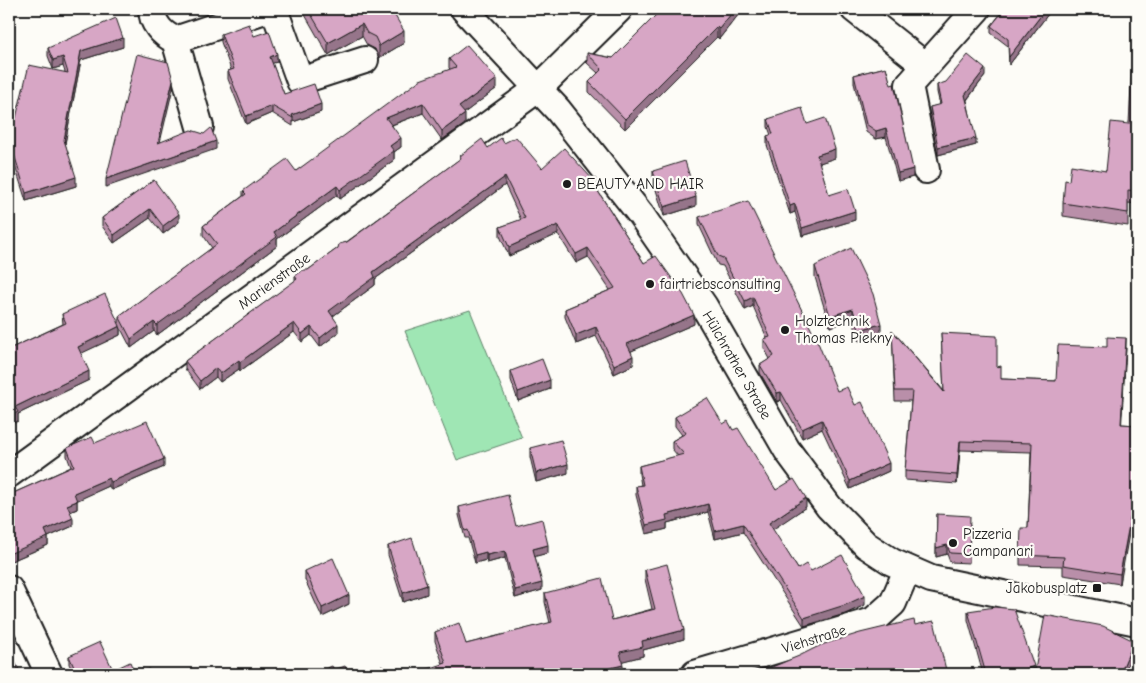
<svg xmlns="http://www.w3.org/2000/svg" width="1146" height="683" font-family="'Comic Neue',sans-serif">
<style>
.green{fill:#9fe6b4;stroke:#5e8168}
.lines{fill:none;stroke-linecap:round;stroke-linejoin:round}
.minor-casing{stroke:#1c1c1c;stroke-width:30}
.minor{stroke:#fdfcf7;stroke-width:26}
.wall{fill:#b98fa9;stroke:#1c1c1c}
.shaded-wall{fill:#96748a;stroke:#1c1c1c}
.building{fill:#d7a6c5;stroke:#1c1c1c}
.poi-dot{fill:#1c1c1c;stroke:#fdfcf7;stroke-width:2}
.labels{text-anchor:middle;stroke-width:4.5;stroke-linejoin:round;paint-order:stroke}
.poi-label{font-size:15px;fill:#1c1c1c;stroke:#fdfcf7;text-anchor:start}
.street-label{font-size:15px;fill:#1c1c1c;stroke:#fdfcf7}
</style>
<rect width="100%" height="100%" fill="#fdfcf7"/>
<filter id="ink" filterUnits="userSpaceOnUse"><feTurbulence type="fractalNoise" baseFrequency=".02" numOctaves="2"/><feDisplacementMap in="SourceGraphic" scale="10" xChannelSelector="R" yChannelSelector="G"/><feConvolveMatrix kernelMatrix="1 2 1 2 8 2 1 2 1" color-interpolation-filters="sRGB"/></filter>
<g filter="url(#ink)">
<path class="green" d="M470 310 522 438 457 460 405 331Z"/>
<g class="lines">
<defs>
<path id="minor" d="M152 9C152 23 162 34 175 40L268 9
M274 9 300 81 365 60
M464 9 558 110 641 215 704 306 787 450 829 507 866 545 892 562 931 579 1137 622
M854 9 926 66 909 85 926 170
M175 40 200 127
M926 66 977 9
M9 474 539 88 619 9
M9 589 49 674
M695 674 873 621 893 603 907 570"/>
</defs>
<use href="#minor" class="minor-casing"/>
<use href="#minor" class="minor"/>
</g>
<path class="wall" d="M304 9H391L404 43 379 58 375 49 367 45 362 36 328 55 304 13Z
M569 9H580L575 14Z
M743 9 719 39 717 37 625 129 589 92V82L598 73 587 63V53L613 58 673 10Z
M999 9H1052L1009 65 1008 46 991 33V26L1001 13 999 11Z
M221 34 254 36 277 62 272 63 284 94 321 112 293 122V126L272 113 246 124 228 79V71L231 70 221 42Z
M123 47 81 60 65 143 76 186 26 201 14 163 9 162V117L16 118 65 72 63 66 53 69 48 56V48Z
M449 59 497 88 464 113 465 124 442 140 423 113 392 125 401 147 394 152V160L340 199 337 195 277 239V246L157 335 154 331 131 348 120 327V335L81 353 89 380 18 414V421L9 425V349L63 324 62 314 119 323V316L212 248 203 235V226L243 196V191L296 171 450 69 449 68Z
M886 67 913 177 898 181 886 137 876 139 866 132 854 83V75Z
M1137 67V204L1128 203V226L1063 216V203L1069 181 1106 171 1129 124Z
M985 76 967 100 976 145 938 155 930 115V107L940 105 937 92V85Z
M768 119 807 124 835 158 819 163 829 195 855 220 802 236 795 212 790 214 767 145V136L771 135 768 127Z
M504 143 542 168 594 185 644 263 694 324 631 351 633 365 614 374 596 336 576 344 565 317V309L610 290 588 257 576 263 558 234 509 256 500 236V227L521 220 505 185 375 279V285L333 316 338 333 320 347 311 335 302 342 294 332 240 371 239 369 220 382 216 377 200 389 185 369V361L295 281V276L308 270 460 159V156Z
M653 171 696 206 664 216 653 180Z
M154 180 179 222 163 234 150 218 114 243 102 226V218Z
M699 217 837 391 889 471 850 489 822 429 802 438 781 400 777 402 760 373V365L770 359 764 348V339L767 338 753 306 745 310 723 266 718 265 699 225Z
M815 266 881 335 859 341 853 320 830 327 815 277Z
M892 330 944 391 941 333 997 367 1001 379 1056 381 1126 347 1121 424 1137 425V436L1120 584 1063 575V566L1020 565V555L1028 528 1031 452 960 450 957 484 905 480V471L911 401H895Z
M511 371 550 389 518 401 511 380Z
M675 417 723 424 733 430 776 490 806 507 772 529 798 569 811 571 865 605 845 614 804 626 743 532 715 539 708 512 667 523V529L646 534 636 495V486L641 485 639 474V466L678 456 672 449V441L682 435 675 426Z
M95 443 164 467 111 490 109 486 77 500V509L70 512 73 526 48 537V545L9 562V495L71 467 67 456V448Z
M530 448 568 473 536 482 530 457Z
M459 507 516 526 548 553 535 556 542 590 515 598 505 558 487 563 486 560 475 563 468 538H465L459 515Z
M937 514 970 525 969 563 950 562 947 554 936 557Z
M388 546 427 594 403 602 388 555Z
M645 570 684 639 643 650V656L622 661 623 674 443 664 435 641V632L466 644 550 623 545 602V593L612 620 652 609 645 579Z
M305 571 349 604 322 617 305 580Z
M968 611 1034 674H983L968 620Z
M69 656 113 670 135 674H74L69 664Z"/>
<path class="shaded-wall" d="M211 9H221L211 12Z
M575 9H580L575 14Z
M735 9H743L719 39V29Z
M1046 9H1052L1009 65V57Z
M362 24V36L328 55V43Z
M717 27V37L625 129V119Z
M404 31V43L379 58V46Z
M123 38V47L81 60 64 149V140L81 51Z
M277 54V62L270 64V57Z
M63 57V66L53 69V60Z
M985 69V76L965 102V95Z
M497 79V88L459 117V107Z
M173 80V88L158 151V143Z
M423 103V113L386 127V118Z
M321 104V112L293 122V118L292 115Z
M272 106V113L246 124V116Z
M465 114V124L442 140V131Z
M886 128V137L876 139V131Z
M401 138V147L394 152V160L340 199V190L390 146Z
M976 138V145L938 155V147Z
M216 141V149L106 187V179Z
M835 149V158L817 164V155Z
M913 169V177L898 181V173Z
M76 177V186L26 201V193Z
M505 177V185L375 279V285L329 319V311L373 272Z
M337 186V195L277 239V246L157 335V325L274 232Z
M696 197V206L664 216V207Z
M795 204V212L790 214V206Z
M150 209V218L114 243V235Z
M855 211V220L802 236V228Z
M179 214V222L163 234V226Z
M558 225V234L509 256V247Z
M588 248V257L576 263V254Z
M753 297V306L745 310V301Z
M853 309V320L830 327V316Z
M694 315V324L627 353V344Z
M154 322V331L131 348V339Z
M294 323V332L240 371V362Z
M338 324V333L320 347V338Z
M881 324V335L859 341V330Z
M120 326V335L78 355V347Z
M311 327V335L302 342V334Z
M596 327V336L576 344V335Z
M1126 338V347L1121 433V424Z
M633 356V365L614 374V365Z
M239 360V369L220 382V374Z
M216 368V377L200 389V381Z
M89 371V380L18 414V421L9 425V417L15 407Z
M550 380V389L518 401V392Z
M781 392V400L777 402V393Z
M822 420V429L802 438V429Z
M960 441V450L957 484V475Z
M164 459V467L111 490V482Z
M889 463V471L850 489V481Z
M568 464V473L536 482V473Z
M109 478V486L74 502V493Z
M1137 481V490L1120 584V574Z
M806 498V507L769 532V523Z
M77 501V509L67 513V505Z
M708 504V512L667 523V529L646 534V525L666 515Z
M73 518V526L48 537V545L9 562V554L45 530Z
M743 524V532L715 539V531Z
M548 545V553L533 557V549Z
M947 545V554L936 557V548Z
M505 551V558L487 563V555Z
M486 552V560L475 563V555Z
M542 583V590L515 598V590Z
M427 585V594L403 602V593Z
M349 595V604L322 617V608Z
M865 596V605L845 614 804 626V618Z
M684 630V639L643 650V656L620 662V652L642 641Z
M1134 641V650L1124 674H1120Z
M623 665V674H585Z
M1034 666V674H1013Z
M946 670V674H925Z"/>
<path class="building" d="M308 9H391L404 31 379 46 375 37 367 33 362 24 328 43Z
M662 9H672L673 10 674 9H735L719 29 717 27 625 119 589 82 602 69 587 53 613 58Z
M1005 9H1046L1009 57 1008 39 991 26Z
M116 18 123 38 81 51 64 140 76 177 26 193 14 154 9 153V117L16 118 29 65 68 73 63 57 53 60 48 48Z
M249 24 254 36 269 31 277 54 270 57 284 94 314 84 321 104 292 115 293 118 272 106 246 116 228 71 234 69 221 34Z
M467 45 497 79 459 107 465 114 442 131 423 103 386 118 401 138 390 146 394 151 340 190 337 186 274 232 277 237 157 325 154 322 131 339 119 316 217 244 203 226 246 194 243 191 287 159 296 171 420 80 456 67 449 59Z
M137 54 168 62 173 80 158 143 191 130 204 134 211 128 216 141 106 179Z
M968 55 985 69 965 95 976 138 938 147 930 107 941 104 937 85 946 82Z
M886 67 891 85 894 84 913 169 898 173 886 128 876 131 866 124 854 75Z
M1132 67H1137V191L1128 190V213L1063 203 1065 180 1069 181 1071 165 1106 171 1111 122 1129 124Z
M802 108 807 124 825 118 835 149 817 155 829 195 848 189 855 211 802 228 795 204 790 206 767 136 773 134 768 119Z
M516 137 542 168 564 148 594 181 592 182 644 263 656 256 683 294 694 315 627 344 633 356 614 365 596 327 576 335 565 309 615 288 588 248 576 254 558 225 509 247 500 227 525 218 505 177 373 272 375 277 329 311 338 324 320 338 311 327 302 334 294 323 240 362 239 360 220 374 216 368 200 381 185 361 297 279 295 276 303 270H308L338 248 339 244 347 242 461 158 460 156 482 139 488 148 501 138 504 143Z
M685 161 696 197 664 207 653 171Z
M154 180 179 214 163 226 150 209 114 235 102 218Z
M748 201 819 345 837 391 847 387 855 405 862 402 889 463 850 481 822 420 802 429 781 392 777 393 760 365 774 356 764 339 770 337 753 297 745 301 723 258 718 256 699 217Z
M851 248 873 294 881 324 859 330 853 309 830 316 815 266Z
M105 294 120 326 78 347 89 371 15 407 18 412 9 417V375L11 374 9 368V349L66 323 62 314Z
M892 330 944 392 941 333 997 336V367L1001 366V379L1056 381 1058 345 1107 347V337L1126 338 1121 424 1137 425 1135 451 1137 452V481L1120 574 1063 565 1064 557 1020 555 1021 528H1028L1032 443 960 441 957 475 905 471 912 391H895Z
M542 359 550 380 518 392 511 371Z
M707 398 723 424 728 421 733 430 738 428 776 490 794 479 806 498 769 523 798 569 806 564 811 571 842 555 865 596 845 605 804 618 743 524 715 531 708 504 666 515 667 520 646 525 636 486 643 485 639 466 684 454 672 441 686 433 675 417Z
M147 421 164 459 111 482 109 478 74 493 77 501 67 505 73 518 45 530 48 537 9 554V495L74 466 67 448 92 437 95 443Z
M561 440 568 464 536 473 530 448Z
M508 495 516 526 542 519 548 545 533 549 542 583 515 590 505 551 487 555 486 552 475 555 468 530 465 531 459 507Z
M937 514 970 516 969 554 950 553 947 545 936 548Z
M412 538 427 585 403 593 388 546Z
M333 558 349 595 322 608 305 571Z
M667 564 684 630 642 641 643 647 620 652 623 665 585 674H565V673L561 674H413L446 663 435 632 459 623 466 644 552 622 545 593 602 578 612 620 655 609 645 570Z
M995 607 1014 609 1034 666 1013 674H986L968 611Z
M1045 615 1103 626 1134 641 1120 674H1036L1035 670Z
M914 620 915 625 934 621 946 670 925 674H755L799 656 821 645 860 633Z
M100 642 113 670 130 662 135 674H77L69 656Z
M9 650 21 674H9Z
M332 666 334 670 345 666 349 674H313Z
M382 666 386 674H362Z
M149 669 152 674H136Z"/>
</g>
<g class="poi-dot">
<circle cx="567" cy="184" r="5"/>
<circle cx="650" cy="284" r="5"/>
<circle cx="785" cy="330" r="5"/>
<circle cx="953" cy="543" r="5"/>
<rect x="1092" y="583" width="10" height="10" rx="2.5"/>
</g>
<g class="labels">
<g class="poi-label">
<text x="577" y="189">BEAUTY AND HAIR</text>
<text x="660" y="289">fairtriebsconsulting</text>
<text x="795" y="326">Holztechnik<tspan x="795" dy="17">Thomas Piekny</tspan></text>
<text x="963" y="539">Pizzeria<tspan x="963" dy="17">Campanari</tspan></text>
<text x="1087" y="593" text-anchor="end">Jakobusplatz</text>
</g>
<g class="street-label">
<text transform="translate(274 281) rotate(-36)" y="5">Marienstraße</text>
<text transform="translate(737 365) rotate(60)" y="5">Hülchrather Straße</text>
<text transform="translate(814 639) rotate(-17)" y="5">Viehstraße</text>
</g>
</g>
<rect width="1146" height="683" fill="none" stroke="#fdfcf7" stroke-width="30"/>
<rect x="15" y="15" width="1116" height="653" fill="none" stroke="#1c1c1c" stroke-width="2" filter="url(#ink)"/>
</svg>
